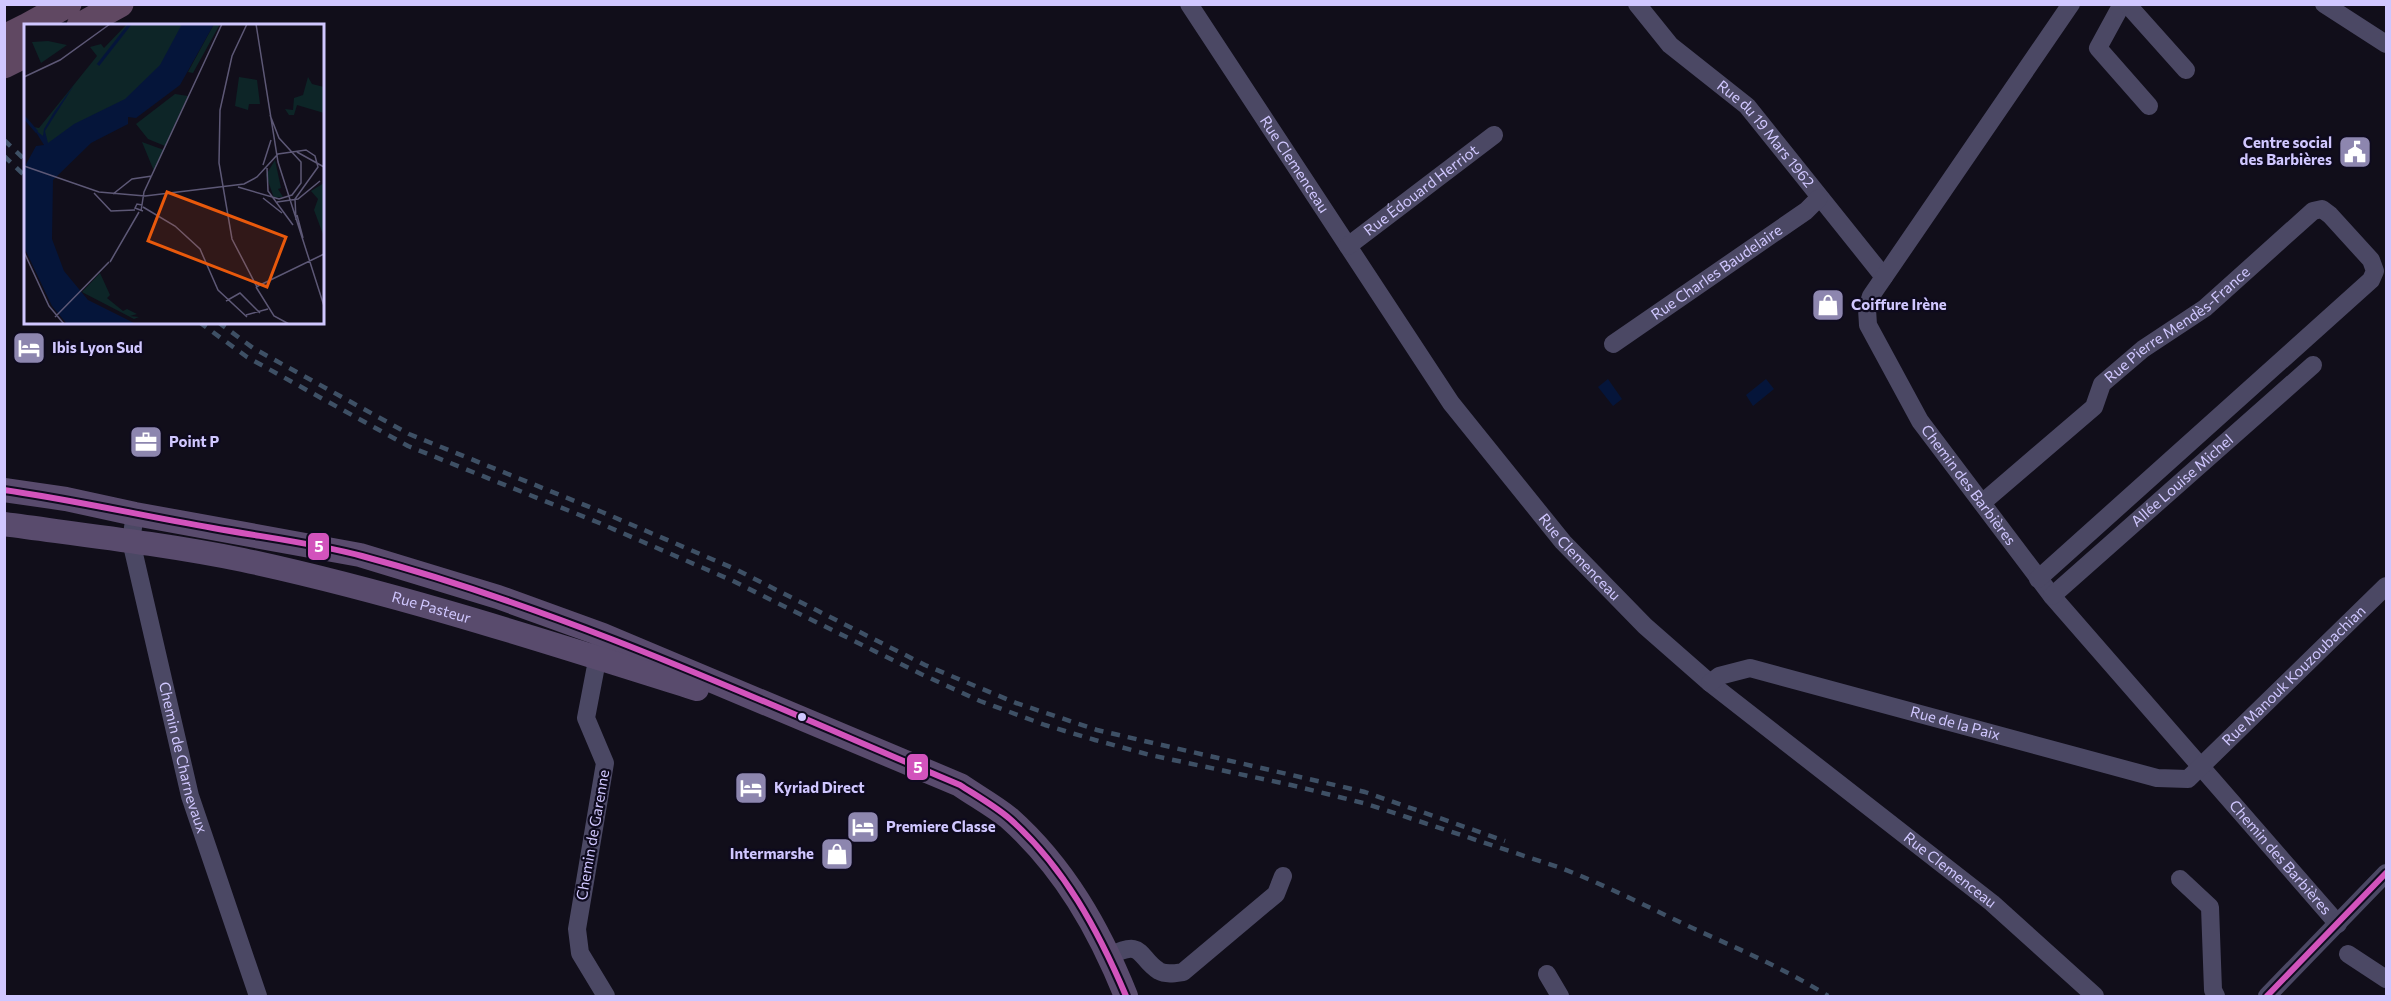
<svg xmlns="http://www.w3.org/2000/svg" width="2391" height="1001" font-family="Commissioner,sans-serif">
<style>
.water{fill:#05153a}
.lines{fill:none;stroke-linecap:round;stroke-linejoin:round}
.minor{stroke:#4b4864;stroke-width:18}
.major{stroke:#594b6d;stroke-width:24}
.highway{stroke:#604862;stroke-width:27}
.rail{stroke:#3e5065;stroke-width:4.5;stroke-dasharray:9 8;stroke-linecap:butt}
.bus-1-casing{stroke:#0e0a1e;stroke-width:10}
.bus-1{stroke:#d253bc;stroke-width:6}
.bus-dot{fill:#d0c7ff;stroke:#0e0a1e;stroke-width:2}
.labels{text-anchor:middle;stroke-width:4.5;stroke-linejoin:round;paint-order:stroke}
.street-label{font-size:15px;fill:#d0c7ff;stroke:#0e0a1e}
.poi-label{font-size:15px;font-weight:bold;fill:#d0c7ff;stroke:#0e0a1e;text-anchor:start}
.inset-river{fill:none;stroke:#05153a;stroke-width:3}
.inset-road{fill:none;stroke:#5d5876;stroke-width:1.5}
.view{fill:#e8590c;fill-opacity:0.15;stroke:#e8590c;stroke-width:3}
.inset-edge{fill:none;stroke:#d0c7ff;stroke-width:3}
.line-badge{stroke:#0e0a1e;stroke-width:2}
.badge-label{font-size:16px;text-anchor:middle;font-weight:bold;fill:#fff}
</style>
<rect width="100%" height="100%" fill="#110e1a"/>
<path class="water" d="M1608 379 1622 399 1613 406 1598 387Z
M1766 379 1774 389 1753 406 1746 395Z"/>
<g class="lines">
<g class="minor">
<path id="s1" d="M1189 4 1451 403 1563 542 1645 626 1710 683 1992 903 2095 996"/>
<path id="s2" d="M1637 4 1670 45 1747 106 1884 277"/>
<path id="s3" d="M2071 4 1871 296 1867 309 1868 325 1920 421 2052 596 2338 924"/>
<path d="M2122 4 2098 48 2149 106"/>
<path d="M2127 4 2186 70"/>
<path d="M2324 4 2386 44"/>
<path id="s4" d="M1348 246 1494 135"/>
<path id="s5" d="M1613 344 1806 211 1819 198"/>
<path id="s6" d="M1982 503 2094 407 2102 384 2143 349 2205 308 2313 211 2322 209 2330 215 2371 260 2375 271 2371 280 2038 579"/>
<path id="s7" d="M135 514 131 541 190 796 258 996"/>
<path id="s8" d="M2052 596 2313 365"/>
<path d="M600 645 586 718 605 763 577 929 580 953 606 996"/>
<path id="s9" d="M1710 683 1719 676 1750 668 2157 778 2188 779 2386 586"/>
<path d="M2180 879 2210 907 2213 990 2216 996"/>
<path d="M2348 954 2386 979"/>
<path d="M1110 956C1144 938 1138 958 1159 971 1166 975 1176 973 1183 972L1276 894 1283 876"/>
<path d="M1547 974 1560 996"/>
<path d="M2267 996 2386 873"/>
</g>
<g class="major">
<path d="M4 490 66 499 135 514 360 555 498 597 603 635 960 785C976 796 994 806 1009 818 1064 867 1099 929 1126 996"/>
<path id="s10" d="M4 524C84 535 164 544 243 560 397 593 547 642 697 689"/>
</g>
<path class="highway" d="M28 26 68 4
M80 26 120 4
M4 38 26 27
M4 65 26 54"/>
<path class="rail" d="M4 140 26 161
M4 156 26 177
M199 322 247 357 408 446 597 522 731 580 921 674 980 701 1045 725 1095 740 1150 755 1291 785 1367 804 1561 868C1605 885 1646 906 1688 926 1736 948 1784 968 1828 996
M218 322 253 348 409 434 602 512 735 569 925 665 1016 703 1097 730 1365 792 1505 841"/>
<defs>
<path id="bus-1" d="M4 490C74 500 143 516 213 528 262 537 314 543 362 556 568 611 763 702 960 785 977 796 995 806 1010 819 1064 867 1098 930 1126 996
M2267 996 2386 873"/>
</defs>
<use href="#bus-1" class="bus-1-casing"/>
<use href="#bus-1" class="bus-1"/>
</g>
<defs>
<symbol id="civic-square" viewBox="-11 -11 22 22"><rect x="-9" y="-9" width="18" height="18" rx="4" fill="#8d86af" stroke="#0e0a1e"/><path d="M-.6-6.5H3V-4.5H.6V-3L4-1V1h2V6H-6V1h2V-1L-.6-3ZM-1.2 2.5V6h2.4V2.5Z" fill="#fff"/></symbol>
<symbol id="shop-square" viewBox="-11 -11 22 22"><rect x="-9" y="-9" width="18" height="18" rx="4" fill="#8d86af" stroke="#0e0a1e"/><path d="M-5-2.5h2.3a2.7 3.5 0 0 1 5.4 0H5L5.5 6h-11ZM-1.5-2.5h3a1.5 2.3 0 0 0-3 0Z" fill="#fff"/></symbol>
<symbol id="hotel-square" viewBox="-11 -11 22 22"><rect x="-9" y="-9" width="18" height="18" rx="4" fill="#8d86af" stroke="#0e0a1e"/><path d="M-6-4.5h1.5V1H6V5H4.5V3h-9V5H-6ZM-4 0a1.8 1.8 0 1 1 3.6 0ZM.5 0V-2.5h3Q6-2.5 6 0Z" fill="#fff"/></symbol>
<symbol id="office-square" viewBox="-11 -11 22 22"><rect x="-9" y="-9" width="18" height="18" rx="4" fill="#8d86af" stroke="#0e0a1e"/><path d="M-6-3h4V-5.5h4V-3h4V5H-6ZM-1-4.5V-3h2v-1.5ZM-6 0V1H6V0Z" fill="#fff"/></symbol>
</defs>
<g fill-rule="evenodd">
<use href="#civic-square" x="2336" y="133" width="38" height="38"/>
<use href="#shop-square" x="1809" y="286" width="38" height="38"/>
<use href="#hotel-square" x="10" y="329" width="38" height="38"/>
<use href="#office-square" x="127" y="423" width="38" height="38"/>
<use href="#hotel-square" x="732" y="769" width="38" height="38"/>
<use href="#hotel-square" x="844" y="808" width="38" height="38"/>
<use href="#shop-square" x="818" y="835" width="38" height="38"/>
</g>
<circle class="bus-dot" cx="802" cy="717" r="5"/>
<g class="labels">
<g class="street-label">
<text dy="5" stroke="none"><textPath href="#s2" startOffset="184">Rue du 19 Mars 1962</textPath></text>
<text dy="5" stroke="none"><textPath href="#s1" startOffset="192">Rue Clemenceau</textPath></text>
<text dy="5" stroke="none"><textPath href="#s4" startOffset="92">Rue Édouard Herriot</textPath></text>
<text dy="5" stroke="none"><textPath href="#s5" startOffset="126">Rue Charles Baudelaire</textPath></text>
<text dy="5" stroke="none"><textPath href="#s6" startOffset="268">Rue Pierre Mendès-France</textPath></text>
<text dy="5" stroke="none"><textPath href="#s8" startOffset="174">Allée Louise Michel</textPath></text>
<text dy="5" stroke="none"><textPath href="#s3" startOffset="573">Chemin des Barbières</textPath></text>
<text dy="5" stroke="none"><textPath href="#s1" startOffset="678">Rue Clemenceau</textPath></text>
<text dy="5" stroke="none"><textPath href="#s10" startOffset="436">Rue Pasteur</textPath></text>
<text dy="5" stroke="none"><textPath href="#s9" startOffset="644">Rue Manouk Kouzoubachian</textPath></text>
<text dy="5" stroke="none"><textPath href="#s9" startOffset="256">Rue de la Paix</textPath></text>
<text dy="5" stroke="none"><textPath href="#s7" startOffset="250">Chemin de Charnevaux</textPath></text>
<text transform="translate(593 835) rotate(-80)" y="5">Chemin de Garenne</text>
<text dy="5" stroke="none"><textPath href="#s3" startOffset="1059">Chemin des Barbières</textPath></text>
<text dy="5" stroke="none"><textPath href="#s1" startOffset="1164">Rue Clemenceau</textPath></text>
</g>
<g class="poi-label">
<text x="2332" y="148" text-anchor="end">Centre social<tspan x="2332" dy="17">des Barbières</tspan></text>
<text x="1851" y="310">Coiffure Irène</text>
<text x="52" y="353">Ibis Lyon Sud</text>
<text x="169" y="447">Point P</text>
<text x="774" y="793">Kyriad Direct</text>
<text x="886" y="832">Premiere Classe</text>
<text x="814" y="859" text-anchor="end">Intermarshe</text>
</g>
</g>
<g transform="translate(24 24)">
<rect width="300" height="300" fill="#110e1a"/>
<path d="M103 0H172L143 54 30 133 9 103 15 104 73 32 66 23 77 20 80 24ZM190 0H196L169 49 164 48ZM24 17 43 21 17 39 8 18ZM215 53 233 56 236 80H225L224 86 211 82ZM284 53 288 60 300 63V89L273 81 270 91H265L261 85 269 86 270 74 279 71ZM151 70 164 72 141 122 124 115 112 100ZM118 118 140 126 130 147ZM251 136 257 164 254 165 259 173 250 174 242 151ZM300 159V213L290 186 294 175 287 167ZM76 249 86 271 83 274 99 287 103 285 113 290 106 292 115 293 110 295 58 268Z" fill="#0d2527"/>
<path d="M158 0H190L156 61 112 94 104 93V100L67 119 29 156 28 215 40 247 64 276 112 300H43L28 282 0 223V144L12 122 20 121 10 105 19 112 20 105 30 88 50 61 21 107 24 119 50 100 101 75 136 41Z" fill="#05153a"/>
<path class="inset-river" d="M74 41 106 0M0 93 13 108"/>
<path class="inset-road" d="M223 0 208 32 196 86 195 139 208 215 233 263M232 0 254 138 300 282M0 53 36 36 86 0M273 128 300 143M239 141 247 116M0 142 75 168 121 172 220 160 233 153 254 130 282 126 291 132 294 143 271 175 272 196M243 144 244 167 269 201M214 163 255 175 268 171 277 159V138L255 114 246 91M70 169 87 187 111 186M89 170 108 155 128 152M239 174 258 189M253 178 274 175 296 157M118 181 113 180 111 184 119 187M119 183 151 202 176 225 194 266 223 293M117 187 120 168 198 0M273 191 279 214M0 228 25 282 40 300M86 238 115 188M232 263 300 230M232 263 250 292 265 300M202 277 216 269 236 289M222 291 244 285M31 293 85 238"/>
<path class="view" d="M143 168 262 213 243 263 124 217Z"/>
<rect width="300" height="300" class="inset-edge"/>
</g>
<g class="line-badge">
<rect x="307" y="532" width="23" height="29" rx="6" fill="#d253bc"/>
<rect x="906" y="753" width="23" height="28" rx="6" fill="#d253bc"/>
</g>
<g class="badge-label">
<text x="319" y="552">5</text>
<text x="918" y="773">5</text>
</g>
<rect width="2391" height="1001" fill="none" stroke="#d0c7ff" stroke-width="12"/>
</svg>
